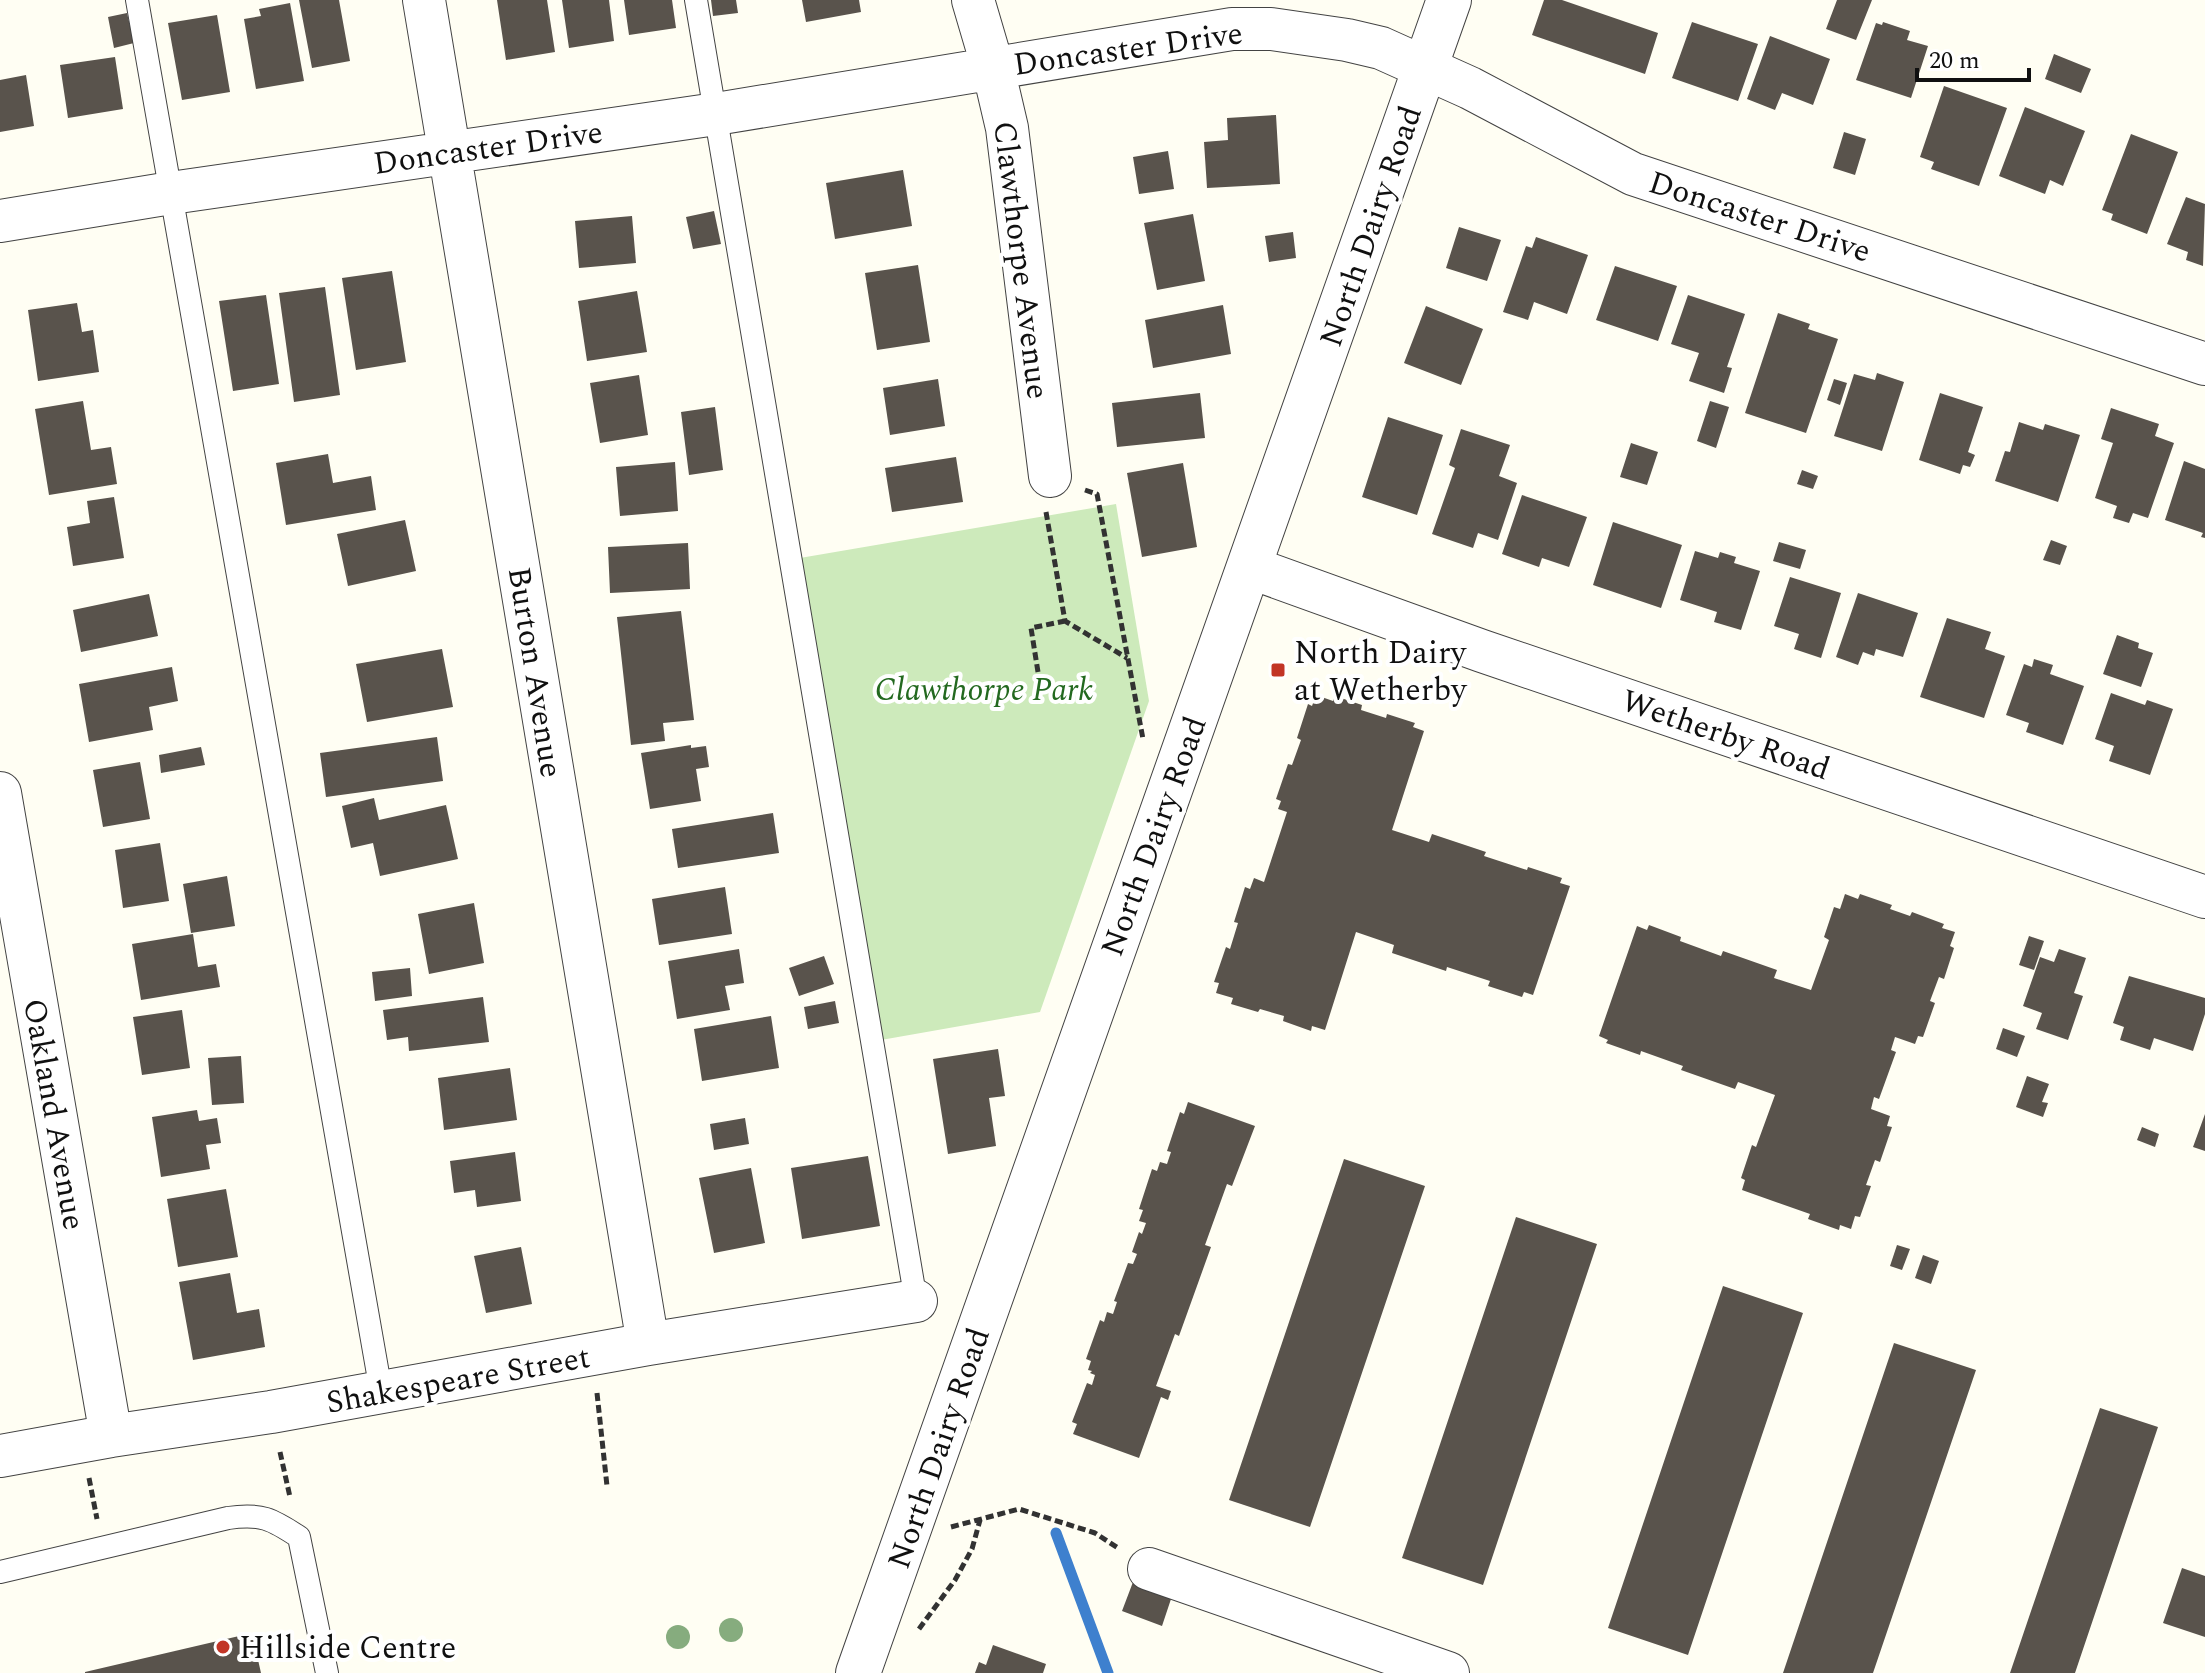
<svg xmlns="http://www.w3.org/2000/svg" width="2205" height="1673" font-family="Spectral,serif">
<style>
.green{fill:#cdeabb}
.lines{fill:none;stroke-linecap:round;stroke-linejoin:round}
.stream{stroke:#3e80ce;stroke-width:11}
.building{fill:#59534c}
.service-casing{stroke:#434343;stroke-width:24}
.minor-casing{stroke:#434343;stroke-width:44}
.tertiary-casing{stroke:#434343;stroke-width:46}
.path{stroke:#323232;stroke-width:5;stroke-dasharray:8 4;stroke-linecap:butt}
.service{stroke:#fff;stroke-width:22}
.minor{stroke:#fff;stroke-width:42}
.tertiary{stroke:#fff;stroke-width:44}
.tree{fill:#86ac7e}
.poi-dot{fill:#c23526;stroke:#fff;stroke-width:3}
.labels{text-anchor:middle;stroke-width:8;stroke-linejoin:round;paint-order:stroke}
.street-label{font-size:32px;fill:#101010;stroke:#fff}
.poi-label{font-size:32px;fill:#101010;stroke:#fff;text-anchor:start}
.park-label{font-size:32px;font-style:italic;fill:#23691f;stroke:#fff}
</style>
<rect width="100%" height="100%" fill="#fffef3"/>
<path class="green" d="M1116 504 1149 701 1040 1012 881 1040 800 558Z"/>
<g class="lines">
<path class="stream" d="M1056 1533 1108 1673"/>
</g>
<path class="building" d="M299 0H339L350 61 312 68Z
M497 0H547L555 52 506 60Z
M562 0H609L614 41 569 48Z
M624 0H672L676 28 629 35Z
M711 0H736L738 13 713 16Z
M802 0H859L861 12 806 22Z
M1544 0H1562L1658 33 1645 74 1532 35Z
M1837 0H1872L1856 40 1826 29Z
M290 3 304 81 256 89 244 19 261 16 259 9Z
M127 13 134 43 114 48 108 17Z
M217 15 230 92 182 100 168 23Z
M1692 22 1758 44 1738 101 1672 78Z
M1883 22 1910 31 1907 40 1928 46 1911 98 1856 80 1876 23 1882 25Z
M1770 36 1830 59 1813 105 1782 93 1775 110 1747 99Z
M2054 54 2091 69 2081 93 2045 79Z
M115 57 123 109 68 118 60 65Z
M26 75 34 126 0 132V80Z
M1944 86 2007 108 1979 186 1931 169 1934 162 1920 157Z
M2025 107 2085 131 2063 186 2050 180 2045 194 1999 176Z
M1276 115 1280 184 1207 188 1204 142 1228 140 1227 118Z
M1844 132 1866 139 1855 175 1833 168Z
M2131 134 2178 152 2147 234 2111 220 2113 214 2102 210Z
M1168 151 1174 189 1139 194 1133 157Z
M903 170 912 226 835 239 826 183Z
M2186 197 2205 204 2203 266 2186 260 2188 252 2167 244Z
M714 211 721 244 693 249 686 217Z
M1193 214 1205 281 1157 290 1144 223Z
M632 216 636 263 579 268 575 221Z
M1459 227 1501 240 1487 281 1446 268Z
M1293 232 1296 258 1269 262 1265 236Z
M1536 237 1588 255 1567 314 1534 302 1528 320 1503 312 1526 246 1532 248Z
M918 265 930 342 877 350 865 273Z
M1615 266 1677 286 1658 341 1596 320Z
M392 271 406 362 356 370 342 278Z
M325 287 340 395 294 402 279 293Z
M637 291 647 352 587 361 578 301Z
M266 295 279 384 233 391 219 301Z
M1688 295 1745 314 1727 367 1732 368 1724 393 1689 381 1699 353 1671 344Z
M77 303 82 332 93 330 99 372 38 381 28 310Z
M1223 305 1231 354 1153 368 1145 320Z
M1426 306 1483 329 1461 385 1404 363Z
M1778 313 1810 324 1808 329 1838 339 1806 433 1745 413Z
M1877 373 1904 382 1882 451 1834 436 1854 374 1875 380Z
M639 375 648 435 600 443 590 383Z
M938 379 945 426 890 435 883 388Z
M1834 379 1847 383 1840 405 1827 400Z
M1200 393 1205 438 1117 447 1112 403Z
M1940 393 1983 407 1968 452 1975 455 1970 467 1963 465 1960 474 1919 460Z
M83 401 91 450 111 447 117 484 49 495 35 409Z
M1710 401 1729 407 1716 448 1697 441Z
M715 407 723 470 689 475 681 412Z
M2111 408 2159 424 2155 436 2174 443 2148 518 2133 513 2129 523 2113 518 2117 506 2095 498 2113 443 2101 439Z
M1388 417 1443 435 1417 515 1362 497Z
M2019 422 2043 430 2045 424 2080 435 2058 502 1995 481 2005 451 2010 452Z
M1461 429 1510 445 1499 476 1517 483 1498 540 1478 533 1473 548 1432 534 1455 468 1449 465Z
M1631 443 1658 452 1647 485 1620 477Z
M328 454 333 483 371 476 376 510 286 525 276 463Z
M956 457 963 502 892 512 885 468Z
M2184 461 2205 469V538L2201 537 2203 533 2165 520Z
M675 462 678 511 620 516 616 467Z
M1183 463 1197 547 1142 557 1127 473Z
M1802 470 1818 476 1813 489 1797 484Z
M1522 495 1587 517 1569 567 1542 558 1539 567 1502 554Z
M114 497 124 558 73 566 67 527 90 523 87 501Z
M405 520 416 571 348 586 337 534Z
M1613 522 1682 545 1661 608 1593 585Z
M2051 540 2067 546 2060 565 2043 560Z
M1779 542 1806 550 1800 569 1773 561Z
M688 543 690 589 610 593 608 547Z
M1695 551 1718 558 1720 552 1736 557 1734 563 1760 571 1741 630 1714 622 1717 612 1680 600Z
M1790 577 1841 593 1821 658 1794 649 1799 634 1774 626Z
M1858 593 1918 613 1903 657 1876 649 1874 656 1863 652 1858 665 1836 657Z
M149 594 158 636 81 652 73 610Z
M681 611 694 720 663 723 665 741 631 745 617 617Z
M1947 618 1991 632 1985 649 2005 656 1984 718 1920 697Z
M2117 635 2139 643 2138 648 2153 653 2141 687 2103 674Z
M442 649 453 707 367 722 356 664Z
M2034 659 2053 665 2050 674 2084 686 2063 745 2026 732 2029 723 2006 715 2024 664 2032 667Z
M172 667 178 701 149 707 153 730 89 742 79 684Z
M2111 693 2145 705 2147 700 2173 709 2150 775 2109 761 2114 746 2095 739Z
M1316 695 1333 701 1335 696 1362 705 1361 710 1386 718 1387 714 1415 723 1413 727 1424 731 1392 830 1429 842 1432 834 1486 852 1484 856 1527 870 1528 867 1562 878 1560 883 1570 886 1533 995 1524 992 1522 997 1488 986 1490 981 1447 967 1446 971 1392 953 1394 945 1356 932 1325 1030 1312 1026 1311 1031 1283 1021 1284 1016 1260 1009 1258 1012 1231 1004 1233 998 1216 993 1219 983 1214 982 1226 947 1230 949 1238 923 1234 922 1245 887 1250 889 1254 878 1264 882 1287 812 1278 809 1281 801 1276 799 1288 764 1292 765 1301 740 1297 738 1308 704 1312 706Z
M437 737 443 781 326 797 320 753Z
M691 745V748L706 746 709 767 696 769 701 801 650 809 641 753Z
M201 747 205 765 161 773 159 755Z
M140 762 150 819 103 827 93 770Z
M374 798 379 820 446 805 458 859 380 876 373 843 351 848 342 806Z
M773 813 779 853 678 868 672 829Z
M160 843 169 901 123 908 115 850Z
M227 876 235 926 191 933 183 884Z
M725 887 732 934 659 945 652 899Z
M1845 894 1858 899 1860 894 1892 905 1890 909 1910 916 1912 912 1944 924 1942 928 1955 932 1950 946 1954 948 1944 979 1939 977 1930 1001 1935 1003 1923 1037 1918 1036 1915 1044 1895 1037 1891 1050 1896 1052 1879 1099 1874 1097 1871 1109 1890 1116 1887 1126 1892 1127 1880 1162 1875 1160 1866 1185 1871 1186 1860 1217 1855 1216 1851 1229 1840 1225 1839 1230 1808 1219 1810 1214 1742 1190 1745 1180 1741 1178 1752 1145 1756 1147 1775 1095 1738 1082 1735 1089 1681 1070 1683 1066 1641 1051 1640 1055 1606 1043 1608 1040 1599 1036 1637 926 1647 930 1649 925 1681 937 1680 941 1721 956 1723 951 1777 970 1774 978 1811 990 1829 940 1824 937 1834 907 1840 909Z
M474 903 484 963 429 974 418 914Z
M193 934 198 967 216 964 220 987 141 1000 132 944Z
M2029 936 2044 941 2034 970 2019 965Z
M739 949 744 983 725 986 730 1010 677 1019 668 961Z
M2059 949 2086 958 2074 993 2083 996 2068 1040 2036 1029 2042 1013 2023 1006 2040 957 2054 962Z
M824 956 834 984 799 996 789 968Z
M410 968 412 996 375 1001 372 972Z
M2129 976 2205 998V1014L2193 1051 2154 1038 2150 1050 2120 1040 2124 1027 2113 1023Z
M483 997 489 1042 409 1051 408 1037 387 1040 383 1010Z
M835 1001 839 1023 808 1029 804 1007Z
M182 1010 190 1068 142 1075 133 1017Z
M771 1016 779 1068 702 1081 694 1029Z
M2003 1028 2025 1036 2017 1057 1996 1049Z
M998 1049 1005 1096 989 1098 996 1146 948 1154 933 1059Z
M241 1056 244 1103 212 1105 208 1058Z
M510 1068 517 1120 444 1130 438 1078Z
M2027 1076 2049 1084 2042 1102 2048 1103 2043 1117 2016 1107Z
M1188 1102 1255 1126 1232 1186 1227 1184 1205 1245 1211 1247 1179 1336 1175 1334 1156 1386 1171 1391 1168 1400 1161 1397 1139 1458 1073 1434 1077 1424 1072 1422 1087 1383 1092 1385 1095 1375 1090 1373 1092 1371 1088 1370 1091 1361 1086 1359 1100 1320 1104 1322 1107 1312 1113 1314 1117 1302 1114 1301 1128 1263 1133 1264 1137 1254 1132 1252 1139 1232 1142 1234 1146 1223 1139 1221 1143 1210 1139 1209 1152 1169 1157 1171 1160 1162 1167 1164 1171 1152 1167 1151 1180 1112 1184 1114Z
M197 1110 199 1121 217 1118 221 1143 206 1145 210 1169 161 1177 152 1117Z
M2205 1114V1151L2193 1147Z
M745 1118 749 1144 714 1150 710 1124Z
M2142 1127 2159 1134 2155 1147 2137 1140Z
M515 1152 521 1201 477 1207 475 1190 454 1193 450 1161Z
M868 1156 880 1226 802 1239 791 1168Z
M1344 1159 1425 1186 1310 1527 1229 1500Z
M751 1168 765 1243 714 1253 699 1178Z
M226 1189 238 1257 178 1267 167 1199Z
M1516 1217 1597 1244 1483 1585 1402 1558Z
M1897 1245 1910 1249 1902 1270 1890 1266Z
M521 1247 532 1304 486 1313 474 1256Z
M1923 1255 1939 1261 1931 1284 1915 1278Z
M230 1273 237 1313 259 1309 265 1347 193 1360 179 1282Z
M1723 1286 1803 1313 1688 1655 1608 1628Z
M1894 1343 1976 1370 1873 1673H1783Z
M2100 1408 2158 1427 2075 1673H2010Z
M2182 1568 2205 1576V1637L2163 1623Z
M1133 1582 1172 1596 1162 1626 1122 1611Z
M252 1633 261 1673H85V1672Z
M993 1645 1046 1664 1043 1673H975L979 1662 986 1665Z"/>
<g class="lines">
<defs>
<path id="service" d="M137 0 381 1391
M696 0 916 1301
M0 1572 228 1518C261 1513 272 1519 299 1537L327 1673"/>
<path id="minor" d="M424 0 648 1344
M973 0 993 68 1007 128 1050 476
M0 221 171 193 716 114 1232 29H1271L1347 40 1381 48 1470 88 1633 174 2205 364
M1249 567 1482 651 2205 897
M0 793 111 1436
M0 1456 111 1436 271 1412 648 1344 916 1301
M1149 1569 1448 1673"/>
<path id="tertiary" d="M858 1673 1449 0"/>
</defs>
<use href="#service" class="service-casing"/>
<use href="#minor" class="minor-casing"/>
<use href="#tertiary" class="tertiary-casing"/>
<path class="path" d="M1085 490 1097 494 1143 739
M1046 512 1065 621 1127 658
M1038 672 1031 628 1065 621
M597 1393 607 1486
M280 1452 290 1497
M89 1478 97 1519
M951 1527 1019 1509 1095 1533 1118 1548
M919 1629 955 1580 972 1549 980 1520"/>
<use href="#service" class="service"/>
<use href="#minor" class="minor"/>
<use href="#tertiary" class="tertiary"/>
</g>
<g class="tree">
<circle cx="731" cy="1630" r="12"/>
<circle cx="678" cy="1637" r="12"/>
</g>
<g class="poi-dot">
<rect x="1270" y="662" width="16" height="16" rx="4"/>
<circle cx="223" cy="1647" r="8"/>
</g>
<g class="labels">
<g class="street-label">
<text transform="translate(1128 48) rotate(-8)" y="11">Doncaster Drive</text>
<text transform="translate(488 147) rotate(-8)" y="11">Doncaster Drive</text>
<text transform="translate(1760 216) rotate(18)" y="11">Doncaster Drive</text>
<text transform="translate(1370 226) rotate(-71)" y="11">North Dairy Road</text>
<text transform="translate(1022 260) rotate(83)" y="11">Clawthorpe Avenue</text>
<text transform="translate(536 672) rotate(81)" y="11">Burton Avenue</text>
<text transform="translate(1726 734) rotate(19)" y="11">Wetherby Road</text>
<text transform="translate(1153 836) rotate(-70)" y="11">North Dairy Road</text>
<text transform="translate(55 1114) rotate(80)" y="11">Oakland Avenue</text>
<text transform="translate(458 1379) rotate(-10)" y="11">Shakespeare Street</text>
<text transform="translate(938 1448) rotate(-71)" y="11">North Dairy Road</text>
</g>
<g class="poi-label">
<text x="1294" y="663">North Dairy<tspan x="1294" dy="37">at Wetherby</tspan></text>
<text x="239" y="1658">Hillside Centre</text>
</g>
<g class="park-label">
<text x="984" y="700">Clawthorpe Park</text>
</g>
</g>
<path d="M1917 68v12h112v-12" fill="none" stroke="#101010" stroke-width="4"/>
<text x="1929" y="68" font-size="24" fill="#101010" stroke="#ffffff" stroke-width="6" paint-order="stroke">20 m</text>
</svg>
